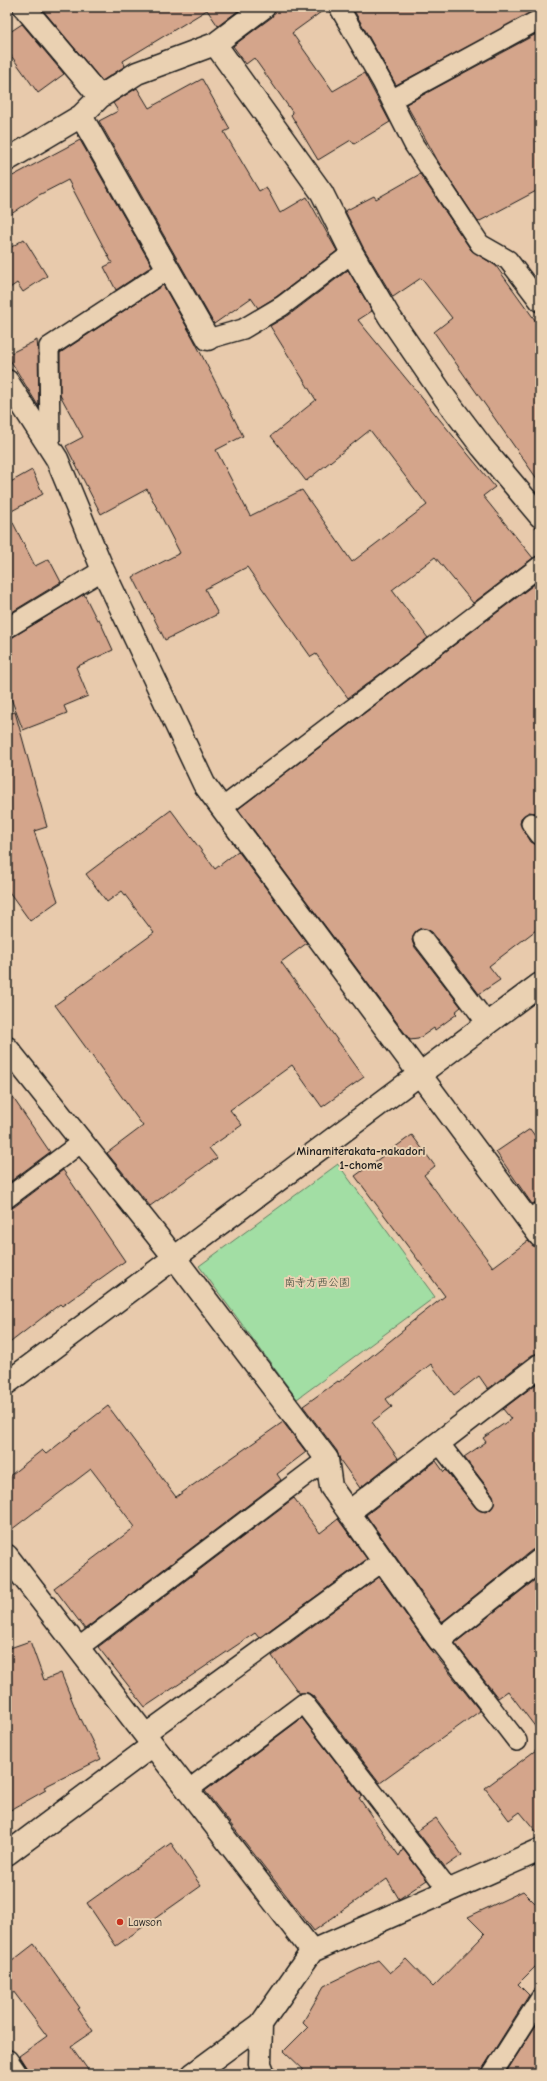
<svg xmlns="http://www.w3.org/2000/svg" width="547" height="2081" font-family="'Comic Neue','Klee One',sans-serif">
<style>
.green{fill:#a2dea4;stroke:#5f7d60}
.building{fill:#d4a58b;stroke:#1c1c1c}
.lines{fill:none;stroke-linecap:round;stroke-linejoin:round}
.lane-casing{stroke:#1c1c1c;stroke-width:22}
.street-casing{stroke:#1c1c1c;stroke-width:25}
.secondary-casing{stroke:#1c1c1c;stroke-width:25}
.lane{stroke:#ead1b2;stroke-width:19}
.street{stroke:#ead1b2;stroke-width:22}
.secondary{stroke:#ead1b2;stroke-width:22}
.poi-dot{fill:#c8321e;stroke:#ead1b2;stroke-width:1.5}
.labels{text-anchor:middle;stroke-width:4;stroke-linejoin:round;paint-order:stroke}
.park-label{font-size:11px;fill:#374337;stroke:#ead1b2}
.poi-label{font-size:11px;fill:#1c1c1c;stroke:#ead1b2;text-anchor:start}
.neighbourhood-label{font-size:12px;font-weight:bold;fill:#1c1c1c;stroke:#ead1b2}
</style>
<rect width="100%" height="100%" fill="#e8caac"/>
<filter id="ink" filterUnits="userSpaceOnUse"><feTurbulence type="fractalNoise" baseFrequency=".025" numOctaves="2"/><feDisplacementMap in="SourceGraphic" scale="8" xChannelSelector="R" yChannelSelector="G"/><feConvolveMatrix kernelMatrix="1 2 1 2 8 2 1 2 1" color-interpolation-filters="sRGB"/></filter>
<g filter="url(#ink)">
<path class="green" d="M338 1164 435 1297 297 1399 199 1266Z"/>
<path class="building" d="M46 7H243L218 26 207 10 123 61 125 66 102 81 42 9Z
M276 7H328L292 33 333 91 364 73 390 122 354 144 351 140 318 160 291 115 293 113 254 58 246 64 233 46 272 17Z
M352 7H540V8L396 85Z
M22 24 64 74 38 93 7 50V34Z
M540 32V189L478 222 439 163 406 104Z
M202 79 230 129 224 132 259 191 266 187 280 213 307 197 337 251 276 297 258 308 251 298 214 324 99 121 118 111 113 103 137 88 149 108Z
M80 140 152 266 116 290 104 267 112 263 68 180 39 195 7 217V179Z
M420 174 471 250 496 266 540 327V483L434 332 452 318 421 278 393 297 363 247 345 211 374 196 376 199Z
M24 239 47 276 23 292 17 283 7 290V250Z
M348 270 372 311 358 320 495 487 483 496 533 558 473 603 435 557 392 590 428 638 348 698 316 654 311 657 247 567 205 589 218 614 165 640 133 577 180 553 147 489 101 514 66 446 83 437 60 395V353L163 285 193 338 243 436 216 450 250 516 302 490 352 562 427 505 370 430 306 481 271 436 316 400 270 326 289 315Z
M37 340 38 351 39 407 7 355Z
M32 470 43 494 8 513 35 566 49 559 61 582 7 615V484Z
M540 580V817L536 813 529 812 521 818 520 824 531 842 540 846V927L489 966 500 980 479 994 432 932 422 928 416 931 412 940 414 946 461 1007 455 1012 457 1014 435 1030 434 1028 418 1039 410 1040 238 809Z
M84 594 97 620 99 619 113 650 76 667 88 696 64 706 67 713 23 730 7 688V639L13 637Z
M15 712 47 827 34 831 58 901 30 921 7 889V714Z
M171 810 215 869 238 851 307 943 281 962 364 1077 322 1107 292 1065 230 1110 242 1125 209 1148 217 1158 150 1206 107 1153 143 1126 55 1005 154 933 122 891 107 902 86 874Z
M7 1089 50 1152 7 1184Z
M530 1129 540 1143V1201L532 1204 496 1152Z
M412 1135 435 1166 424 1175 493 1267 528 1241 535 1247 540 1248V1353L532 1355 488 1389 479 1376 454 1395 431 1364 386 1399 392 1407 372 1422 398 1458 360 1488 340 1460 337 1451 303 1406 338 1381 339 1382 405 1329 404 1328 445 1296 355 1176Z
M63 1170 125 1261 62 1306 60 1304 7 1345V1209L14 1207Z
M540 1381V1548L532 1550 442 1622 366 1515 436 1461 444 1472 446 1470 476 1508 485 1512 490 1510 494 1505 493 1495 464 1457 486 1442 483 1438 511 1419 503 1409Z
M108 1406 176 1497 283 1422 306 1452 277 1474 281 1480 85 1629 54 1588 135 1527 91 1469 7 1533V1478L42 1450 46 1454Z
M294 1498 320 1533 338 1519 367 1559 259 1638 255 1633 145 1707 98 1647Z
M540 1576V1733L508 1691 498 1698 455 1643Z
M379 1577 429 1647 480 1711 380 1783 313 1696 308 1693H299L272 1656Z
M30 1641 44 1680 61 1673 80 1720 81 1719 101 1759 44 1787 46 1790 7 1812V1649Z
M302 1718 362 1796 359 1798 399 1856 403 1849 427 1880 399 1899 387 1879 314 1931 205 1791Z
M540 1747V1836L520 1812 509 1820 485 1788Z
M436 1818 462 1855 445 1867 417 1831Z
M171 1843 201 1886 116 1946 87 1903Z
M523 1891 540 1908V1962L518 1984 529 1995 483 2068 481 2074H308L284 2051 308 2027 303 2022 324 1986 378 1960 390 1973 406 1959 433 1987 485 1934 468 1917Z
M34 1944 80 2008 78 2009 93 2031 71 2046 91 2074H28L26 2067 19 2056 47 2036 7 1983V1965Z
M540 2019V2074H505Z"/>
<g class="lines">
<defs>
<path id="lane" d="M339 7 382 82 414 145 480 244 508 260 540 302
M391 100 540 19
M208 339 243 329 282 306 352 253
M50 448 49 347 168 269
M7 628 103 570
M222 808 540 566
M531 823 540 835
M423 939 487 1023
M7 1198 82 1142
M528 1220 540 1212
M439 1443 484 1501
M439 1640 517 1741
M78 1648 327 1459
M145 1734 383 1561
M188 1790 304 1703 449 1891
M492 2074 540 1999"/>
<path id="street" d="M24 7 100 97
M215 44 322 193 352 253 389 316 445 398 482 447 540 516
M81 116 208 339
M7 160 81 116 100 97 137 73 215 44 264 7
M7 381 57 459 103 570 204 784 540 1236
M7 1048 174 1257 327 1459 331 1487 439 1640 540 1560
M7 1383 540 984
M349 1512 540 1365
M7 1556 312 1951
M7 1854 153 1745
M7 2061 16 2074"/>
<path id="secondary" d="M261 2024 260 2064 264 2074
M193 2074 261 2024 312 1951 540 1850"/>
</defs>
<use href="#lane" class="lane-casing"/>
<use href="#street" class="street-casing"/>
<use href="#secondary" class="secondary-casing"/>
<use href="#lane" class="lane"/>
<use href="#street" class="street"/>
<use href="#secondary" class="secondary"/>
</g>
</g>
<circle class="poi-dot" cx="120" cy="1922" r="4"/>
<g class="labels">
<g class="park-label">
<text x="317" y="1286">南寺方西公園</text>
</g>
<g class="poi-label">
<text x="128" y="1926">Lawson</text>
</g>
<g class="neighbourhood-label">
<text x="361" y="1155">Minamiterakata-nakadori<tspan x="361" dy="14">1-chome</tspan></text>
</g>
</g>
<rect width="547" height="2081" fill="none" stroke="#ead1b2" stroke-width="24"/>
<rect x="12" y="12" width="523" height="2057" fill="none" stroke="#1c1c1c" stroke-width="1.5" filter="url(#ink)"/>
</svg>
